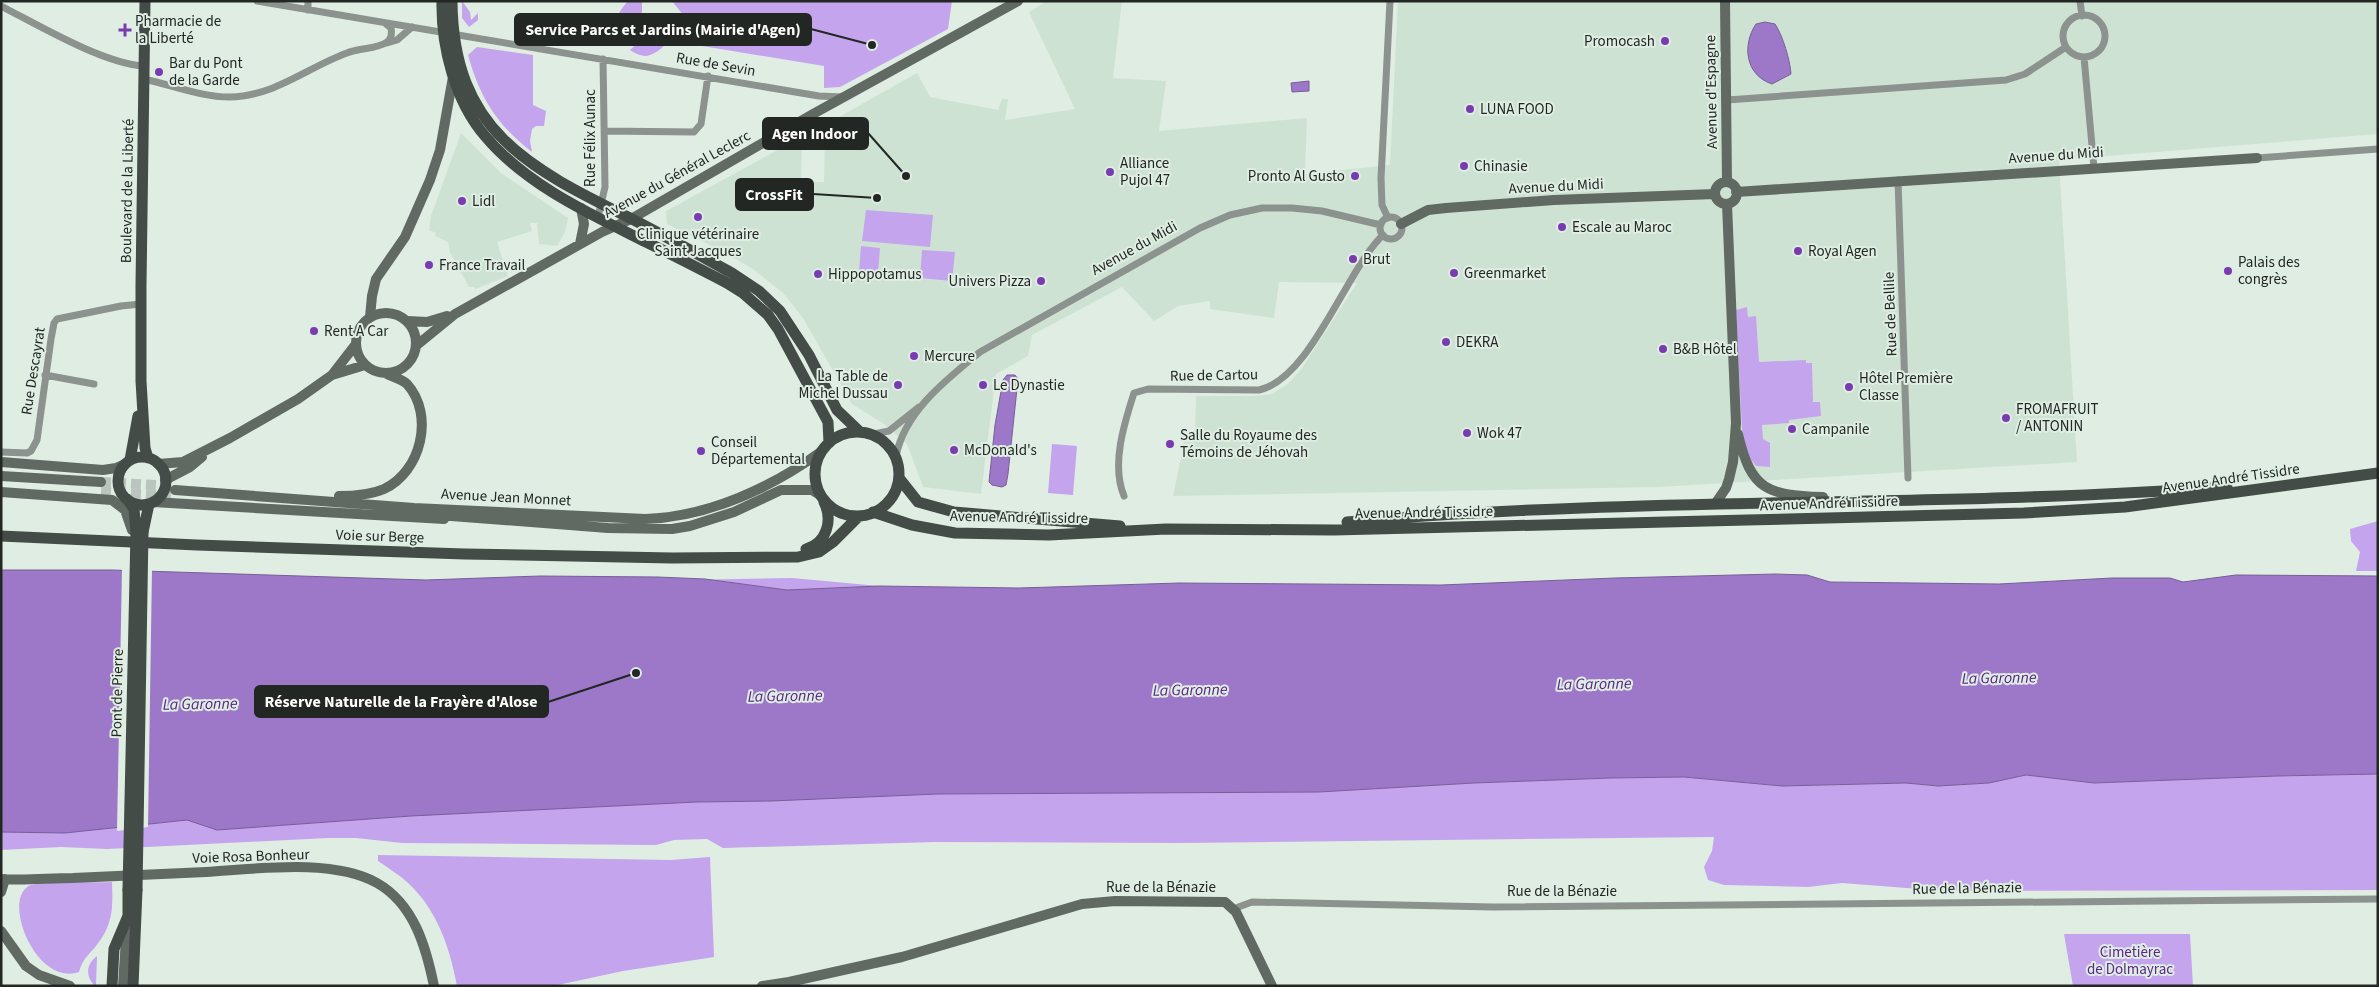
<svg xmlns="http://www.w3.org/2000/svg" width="2379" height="987" font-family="'Source Sans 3',sans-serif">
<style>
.built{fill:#cee2d4}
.green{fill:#c5a4ee}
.water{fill:#9d77c8;stroke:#785f97}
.pier{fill:#dfede3}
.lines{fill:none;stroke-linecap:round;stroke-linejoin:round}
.secondary-tunnel{stroke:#b9c5bd;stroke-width:10;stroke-dasharray:10 5;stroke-linecap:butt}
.street{stroke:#8c928e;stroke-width:7}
.secondary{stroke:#616963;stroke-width:10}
.primary{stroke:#434c46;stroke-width:11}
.primary-bridge{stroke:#434c46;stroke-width:11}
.poi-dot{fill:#793bb0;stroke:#dfede3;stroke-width:2}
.labels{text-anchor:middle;stroke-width:4;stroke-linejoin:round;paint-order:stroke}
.poi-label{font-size:15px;fill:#222724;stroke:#dfede3;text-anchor:start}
.street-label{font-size:15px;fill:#222724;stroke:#dfede3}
.park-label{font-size:15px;fill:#5b2788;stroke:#dfede3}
.water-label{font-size:16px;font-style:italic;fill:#582485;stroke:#dfede3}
.leader{fill:none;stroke:#222724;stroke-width:2}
.callout-dot{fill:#222724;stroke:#dfede3;stroke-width:2}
.callout{fill:#222724;stroke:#222724;stroke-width:2}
.callout-label{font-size:16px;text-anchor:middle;font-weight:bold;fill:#fff}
</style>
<rect width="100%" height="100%" fill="#dfede3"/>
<path class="built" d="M1047 1H1122L1113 78 1166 81 1159 131 1307 118 1305 174 1390 165 1398 1H2378V134L2059 160 2077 462 1658 487 1173 496 1184 442 1195 441 1196 396H1254L1272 394 1288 384 1302 368 1357 283 1279 282 1274 318 1210 309V301L1178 306 1154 321 1122 287 1032 335 1028 356 996 374 981 494 923 487 907 444 884 424 852 404 803 318 783 293 754 270 728 254 667 224 666 211 794 141 797 146 802 144 801 182H824L825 125 917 73 930 97 998 110 1002 99H1008L1005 120 1075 109 1029 12Z
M461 133 501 173 568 218 565 232 557 246 539 244 537 223H530L532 231 497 242 508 276 475 289 474 287H469L450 252 448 242 435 236 436 233 429 230 431 216Z"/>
<path class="green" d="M459 1H462L470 12 471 20 478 13V20L469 27 462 18V3Z
M628 1H642V14L617 35C613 19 618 13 628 1Z
M672 1H952L948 29 840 87 824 88V66L684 43 688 21Z
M655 27 672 32C672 40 658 53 650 55 643 58 635 53 630 50Z
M477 47 533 55V105L546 111 544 126H536L532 129 530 141 532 152C497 125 480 98 468 55Z
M866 210 933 215 930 247 862 241Z
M861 246 880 248 878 274 859 272Z
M922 250 955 252 952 281 920 278Z
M1747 307 1748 317 1756 316 1759 362 1806 360V363H1812L1813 402H1820L1821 416 1789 420V423L1762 425 1763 439 1770 443V467L1756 466 1747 455 1742 429 1736 310Z
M1052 444 1077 446 1073 495 1048 493Z
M2378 521V571H2356L2360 552 2351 541 2350 529Z
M1 573 221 574 426 580 534 577 683 580 792 578 879 586 1274 792H1319L1474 783 1611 778 1684 777 1782 786 1906 783 1938 786 1989 783 2026 775 2094 783 2277 776 2378 774V890L1945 891 1842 883 1808 887 1724 885 1708 880 1704 867 1712 851 1714 837 1177 843 935 842 723 848 707 839 674 840 656 845 402 843 356 838H328L107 849 61 847 1 850Z
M378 855 671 860 710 857 714 957 623 971 553 986H457C450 948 437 909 407 882 398 874 388 868 378 861Z
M112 882C113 908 113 925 96 946 88 956 83 958 79 972 35 987 0 896 31 885 54 881 88 883 112 882Z
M2064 934H2190L2193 986H2073Z
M97 956 96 986H95C85 976 86 964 97 956Z"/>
<path class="water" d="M1765 22 1775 24C1783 36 1790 60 1791 74L1772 84C1745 75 1742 45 1756 24Z
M1309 81V91L1292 92 1291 83Z
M1007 375H1015L1018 379 1008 474 1006 485 1002 487 992 485 989 482 995 425 1003 380Z
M1 570H112L426 580 540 576 658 577 705 579 787 590 879 586 1019 588 1179 583 1441 585 1615 578 1775 574 1807 575 1830 582 1999 584 2112 578H2170L2183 582 2236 575 2378 576V774L2277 776 2094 783 2026 775 1989 783 1938 786 1906 783 1782 786 1684 777 1611 778 1474 783 1319 792 938 794 771 801 697 802 411 816 217 830 187 820 65 833 1 832Z"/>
<path class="pier" d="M122 568 152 569 148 827 117 831Z"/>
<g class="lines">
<path class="secondary-tunnel" d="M101 482 175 486
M101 492 174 496"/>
<path class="street" d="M257 1 819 96 843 97
M2080 1 2082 16
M1 6C38 25 104 64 144 66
M308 10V1
M2063 36a21 21 0 1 1 42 0a21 21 0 1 1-42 0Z
M387 43 397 40 412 27
M2084 57 2094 168
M144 79C172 85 201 97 230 97 273 97 308 67 347 53 358 48 378 49 387 42 392 38 392 33 391 28L385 23
M1727 100 2006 80 2025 74 2066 47
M604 131 694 132 701 124 708 76
M2257 158 2378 149
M1898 180 1908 478
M598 217 605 187 603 59
M1380 228a11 11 0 1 1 22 0a11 11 0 1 1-22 0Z
M1388 218 1382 205 1381 178 1390 1
M45 375 94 384
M869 435 889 431 919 407
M1 452 27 453 31 451 37 440 51 339 54 323 57 319 121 306 141 304
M896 456C905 411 946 380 980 352L1200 228 1230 215 1262 208H1292L1322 211 1381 225
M1124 496C1111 465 1124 424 1134 393L1148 389 1259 390C1311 379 1346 270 1383 235
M1233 909 1252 902 1493 907 2378 899"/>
<path class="secondary" d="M1725 1 1727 182
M1715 193a11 11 0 1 1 22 0a11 11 0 1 1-22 0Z
M1736 192 2257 158
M1401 224 1428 210 1446 208 1554 200 1715 194
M580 244 584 224 581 208
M356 343a30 30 0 1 1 60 0a30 30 0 1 1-60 0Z
M370 317 372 296 376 279 405 237 430 180 440 150 453 77
M408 321 427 322 447 316
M417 345 455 314 602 232 631 219 813 114 1018 1
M332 375 365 365
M1738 434C1751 491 1768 495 1823 497
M1 462 103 470 116 468 125 464
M158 464 183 462 230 438 298 399 332 375 356 344
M1 476 101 482
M165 480 190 467 202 457
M175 490 414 508 645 519C708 517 771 488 822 451
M1 492 112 500 125 510 132 530
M339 496C355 496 370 495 384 489 421 472 435 415 407 384 402 379 393 377 387 374
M153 502 444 519
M1715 504 1726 488 1729 479 1733 462 1736 423 1727 204
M438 515 608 528 672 529 690 526 734 512 781 490H812L820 495
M1 879C25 881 49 878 73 878 117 876 162 874 206 872 256 869 333 858 377 883 414 904 426 947 434 986
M1 892 5 879
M1 931 26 966 39 975 70 986
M123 986 127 922
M762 986 789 982 902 957 1082 904 1115 901 1225 902 1236 912 1272 986"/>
<path class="primary" d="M145 1 141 285V381L145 448 148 458
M442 1C441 47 455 101 485 136 526 185 590 214 646 242 673 255 700 269 727 283L743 293 768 315 778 329 828 422 829 443
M452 1C453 131 529 168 632 219 665 236 699 255 732 273L759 291 780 311 809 355 837 410 860 432
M815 474a42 42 0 1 1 84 0a42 42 0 1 1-84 0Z
M118 481a24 24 0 1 1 48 0a24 24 0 1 1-48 0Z
M130 460 138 416
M899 478 918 502 954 512 1120 526
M127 499 134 509 136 532
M873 512 912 525 955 533 1049 535 1166 529 1334 530 1747 520 2024 513 2125 507 2378 473
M1347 522C1640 496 1934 508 2227 487
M143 532 149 504
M1 536 197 545 465 554 672 558 798 557 819 552 833 542 859 516
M806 549C827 543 833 520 824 502
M112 986 114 949 128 916V890
M133 986 137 890"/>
<path class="primary-bridge" d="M128 890 136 532
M137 890 143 532"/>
</g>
<g class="poi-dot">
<path d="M122.5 22.5h5v5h5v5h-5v5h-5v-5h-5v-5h5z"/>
<circle cx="1665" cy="41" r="5"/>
<circle cx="159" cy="72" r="5"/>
<circle cx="1470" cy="109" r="5"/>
<circle cx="1464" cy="166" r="5"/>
<circle cx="1110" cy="172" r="5"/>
<circle cx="1355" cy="176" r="5"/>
<circle cx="462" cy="201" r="5"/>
<circle cx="698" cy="217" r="5"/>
<circle cx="1562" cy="227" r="5"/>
<circle cx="1798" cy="251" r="5"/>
<circle cx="1353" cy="259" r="5"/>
<circle cx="429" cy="265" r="5"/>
<circle cx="2228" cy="271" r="5"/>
<circle cx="1454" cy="273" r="5"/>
<circle cx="818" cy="274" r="5"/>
<circle cx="1041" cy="281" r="5"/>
<circle cx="314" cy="331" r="5"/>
<circle cx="1446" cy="342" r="5"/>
<circle cx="1663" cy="349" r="5"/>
<circle cx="914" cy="356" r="5"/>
<circle cx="898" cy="385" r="5"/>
<circle cx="983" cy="385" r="5"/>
<circle cx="1849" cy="387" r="5"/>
<circle cx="2006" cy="418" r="5"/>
<circle cx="1792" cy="429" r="5"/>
<circle cx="1467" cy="433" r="5"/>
<circle cx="1170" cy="444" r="5"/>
<circle cx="954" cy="450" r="5"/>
<circle cx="701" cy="451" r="5"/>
</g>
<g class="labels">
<g class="poi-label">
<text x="135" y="26">Pharmacie de<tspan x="135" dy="17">la Liberté</tspan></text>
<text x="1655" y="46" text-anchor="end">Promocash</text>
<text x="169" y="68">Bar du Pont<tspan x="169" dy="17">de la Garde</tspan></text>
<text x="1480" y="114">LUNA FOOD</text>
<text x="1120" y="168">Alliance<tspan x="1120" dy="17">Pujol 47</tspan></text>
<text x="1474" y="171">Chinasie</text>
<text x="1345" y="181" text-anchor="end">Pronto Al Gusto</text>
<text x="472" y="206">Lidl</text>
<text x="1572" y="232">Escale au Maroc</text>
<text x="698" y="239" text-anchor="middle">Clinique vétérinaire<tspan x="698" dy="17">Saint Jacques</tspan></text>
<text x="1808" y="256">Royal Agen</text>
<text x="1363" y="264">Brut</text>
<text x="2238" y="267">Palais des<tspan x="2238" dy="17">congrès</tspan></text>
<text x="439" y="270">France Travail</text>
<text x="1464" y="278">Greenmarket</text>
<text x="828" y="279">Hippopotamus</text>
<text x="1031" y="286" text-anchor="end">Univers Pizza</text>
<text x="324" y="336">Rent A Car</text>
<text x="1456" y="347">DEKRA</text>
<text x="1673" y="354">B&amp;B Hôtel</text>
<text x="924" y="361">Mercure</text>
<text x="888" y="381" text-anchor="end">La Table de<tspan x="888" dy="17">Michel Dussau</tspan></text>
<text x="1859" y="383">Hôtel Première<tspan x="1859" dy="17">Classe</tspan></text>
<text x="993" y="390">Le Dynastie</text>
<text x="2016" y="414">FROMAFRUIT<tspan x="2016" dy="17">/ ANTONIN</tspan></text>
<text x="1802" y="434">Campanile</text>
<text x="1477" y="438">Wok 47</text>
<text x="1180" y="440">Salle du Royaume des<tspan x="1180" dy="17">Témoins de Jéhovah</tspan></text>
<text x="711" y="447">Conseil<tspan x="711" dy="17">Départemental</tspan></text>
<text x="964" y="455">McDonald's</text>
</g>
<g class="street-label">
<text transform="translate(716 64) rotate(10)" y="5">Rue de Sevin</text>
<text transform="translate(1711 92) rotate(-91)" y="5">Avenue d'Espagne</text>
<text transform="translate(590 138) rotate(-90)" y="5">Rue Félix Aunac</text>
<text transform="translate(2056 155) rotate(-4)" y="5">Avenue du Midi</text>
<text transform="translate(677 174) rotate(-29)" y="5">Avenue du Général Leclerc</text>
<text transform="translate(1556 186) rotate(-3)" y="5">Avenue du Midi</text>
<text transform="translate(127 191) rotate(-89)" y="5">Boulevard de la Liberté</text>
<text transform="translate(1134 248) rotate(-29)" y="5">Avenue du Midi</text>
<text transform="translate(1890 314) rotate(-92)" y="5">Rue de Bellile</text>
<text transform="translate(33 371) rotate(-81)" y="5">Rue Descayrat</text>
<text transform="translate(1214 375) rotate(-1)" y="5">Rue de Cartou</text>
<text transform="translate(2231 478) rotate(-8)" y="5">Avenue André Tissidre</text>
<text transform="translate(506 497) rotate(3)" y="5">Avenue Jean Monnet</text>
<text transform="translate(1829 503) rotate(-2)" y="5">Avenue André Tissidre</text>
<text transform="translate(1424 512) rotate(-1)" y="5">Avenue André Tissidre</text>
<text transform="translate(1019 517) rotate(1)" y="5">Avenue André Tissidre</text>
<text transform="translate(380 536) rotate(2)" y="5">Voie sur Berge</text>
<text transform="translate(117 693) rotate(-89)" y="5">Pont de Pierre</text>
<text transform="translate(251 856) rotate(-2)" y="5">Voie Rosa Bonheur</text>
<text x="1161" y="892">Rue de la Bénazie</text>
<text transform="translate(1967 888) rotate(-1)" y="5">Rue de la Bénazie</text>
<text x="1562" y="896">Rue de la Bénazie</text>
</g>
<g class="park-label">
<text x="2130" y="957">Cimetière<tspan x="2130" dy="17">de Dolmayrac</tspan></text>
</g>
<g class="water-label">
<text transform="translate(1999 677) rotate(-1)" y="6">La Garonne</text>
<text transform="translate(1594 683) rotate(-1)" y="6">La Garonne</text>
<text transform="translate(1190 689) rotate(-1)" y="6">La Garonne</text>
<text transform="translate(785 695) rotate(-1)" y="6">La Garonne</text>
<text transform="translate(200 703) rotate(-1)" y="6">La Garonne</text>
</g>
</g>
<path class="leader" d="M872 45L811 29M906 176L868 133M877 198L813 194M636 673L548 702"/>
<g class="callout-dot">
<circle cx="872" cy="45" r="5"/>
<circle cx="906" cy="176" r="5"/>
<circle cx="877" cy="198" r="5"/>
<circle cx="636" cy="673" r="5"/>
</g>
<g class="callout">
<rect x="515" y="14" width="296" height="31" rx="5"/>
<rect x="763" y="118" width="105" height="31" rx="5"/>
<rect x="736" y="179" width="77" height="31" rx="5"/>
<rect x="255" y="686" width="293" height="31" rx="5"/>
</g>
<g class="callout-label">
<text x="663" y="35">Service Parcs et Jardins (Mairie d'Agen)</text>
<text x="815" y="139">Agen Indoor</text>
<text x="774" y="200">CrossFit</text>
<text x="401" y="707">Réserve Naturelle de la Frayère d'Alose</text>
</g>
<rect width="2379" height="987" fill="none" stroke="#222724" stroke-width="5"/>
</svg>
